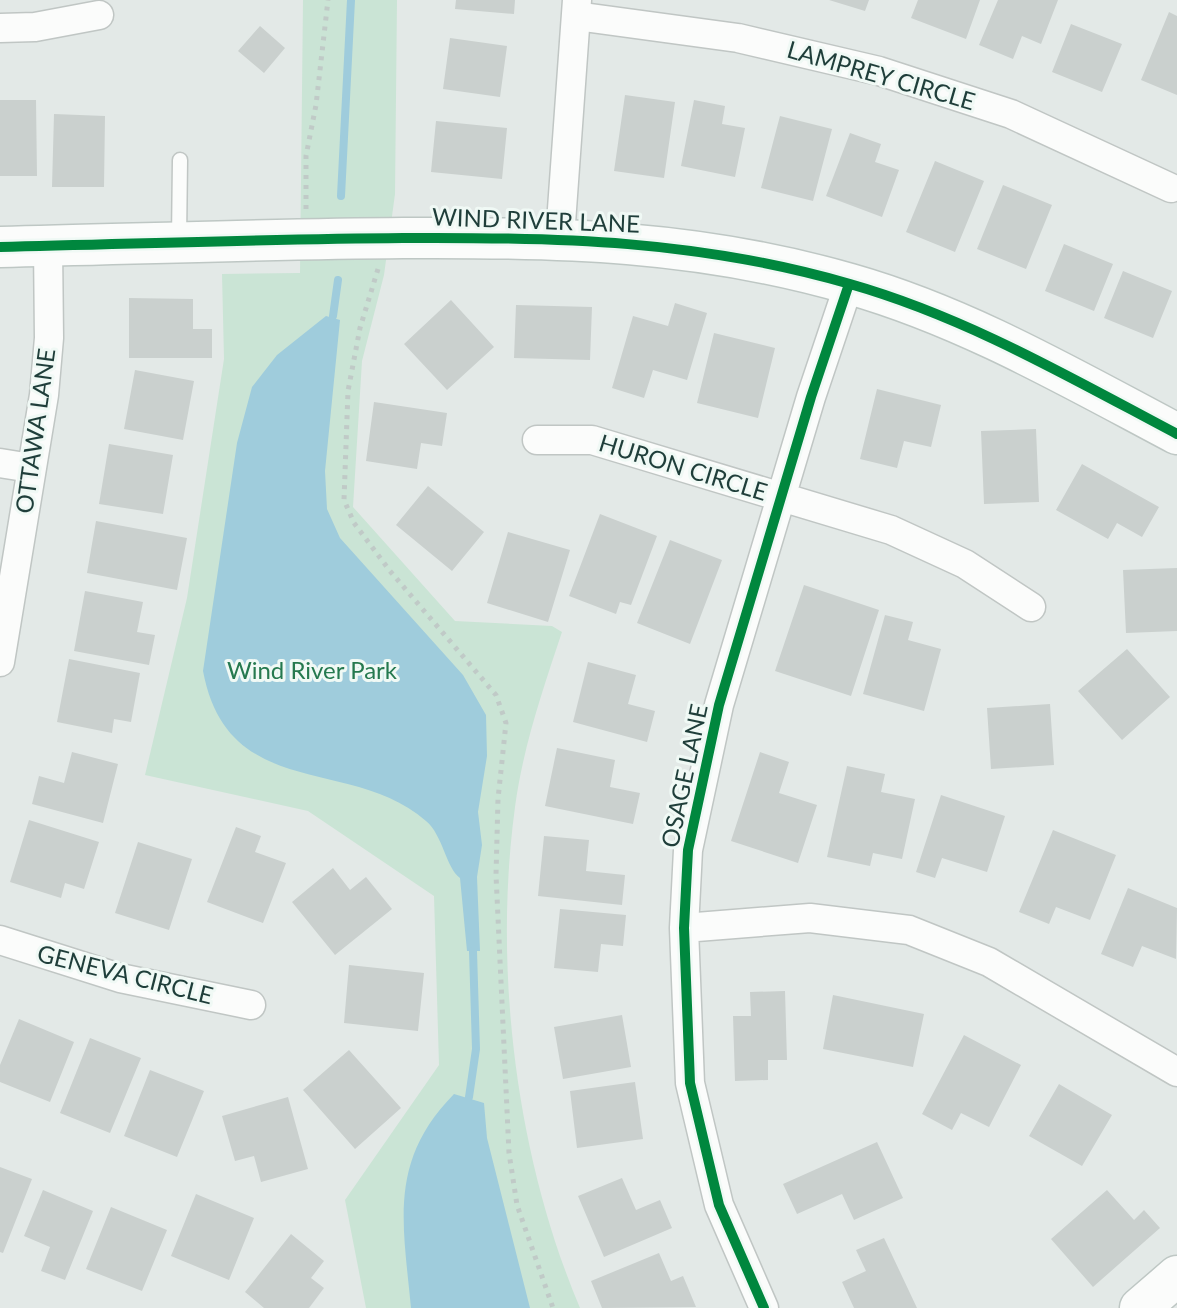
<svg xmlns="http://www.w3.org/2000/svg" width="1177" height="1308" font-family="Lato,sans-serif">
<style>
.green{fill:#cae4d5}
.water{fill:#9fccdc}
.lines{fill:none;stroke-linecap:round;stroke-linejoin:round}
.stream{stroke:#9fccdc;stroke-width:8}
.building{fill:#cad0ce}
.lane-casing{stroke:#c0c6c4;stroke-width:17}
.street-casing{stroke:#c0c6c4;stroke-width:31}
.secondary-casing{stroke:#bec7c4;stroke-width:43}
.path{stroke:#c0cac7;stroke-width:5;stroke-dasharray:4 6;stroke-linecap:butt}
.lane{stroke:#fbfcfb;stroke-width:14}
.street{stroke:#fbfcfb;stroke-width:28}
.secondary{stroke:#fbfcfb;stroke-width:40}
.cycleway-casing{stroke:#f0f9f5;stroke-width:15}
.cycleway{stroke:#00873e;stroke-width:10}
.labels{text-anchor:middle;stroke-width:6;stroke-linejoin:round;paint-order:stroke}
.street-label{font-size:24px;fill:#1f3e3a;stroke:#f0f9f5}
.park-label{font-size:24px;fill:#25794f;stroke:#f0f9f5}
</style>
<rect width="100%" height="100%" fill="#e3e9e7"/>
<path class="green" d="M303 0H397L395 194 384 275 362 361 353 507 455 621 552 626 562 632C543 689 523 747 515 807 493 969 516 1157 580 1308H366L345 1200 439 1065 434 896 308 811 145 775 187 598 224 359 222 274 300 273Z"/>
<path class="water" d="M326 316 340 320 325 471 327 509 340 538 463 675 486 715 487 756 478 812 482 845 477 877 480 951H467L460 878C446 868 443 835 426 821 351 755 228 803 203 671L237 443 252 387 277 355Z
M454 1094 484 1103 487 1138 530 1308H411C403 1223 388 1161 454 1094Z"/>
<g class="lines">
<path class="stream" d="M341 196 351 0
M333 316 338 280
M469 1097 476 1049 473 951"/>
</g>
<path class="building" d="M456 0H515L514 14 455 9Z
M829 0H869L865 11Z
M918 0H980L966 39 911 18Z
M998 0H1058L1041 44 1022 36 1013 59 979 45Z
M1169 12 1177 16V95L1141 80Z
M1071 24 1122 44 1102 92 1052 72Z
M260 26 285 48 264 73 238 51Z
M450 38 507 46 500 97 443 89Z
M625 95 675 102 664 178 614 171Z
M0 100H36L37 176H0Z
M694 100 725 106 722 124 745 128 735 177 681 166Z
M54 114 105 116 104 187H52Z
M780 116 832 129 813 201 761 188Z
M436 121 507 128 502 179 431 172Z
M850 133 881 144 875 162 899 170 882 217 826 196Z
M935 161 984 181 955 252 906 232Z
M1003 185 1052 205 1026 269 977 249Z
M1064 244 1113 264 1094 311 1045 291Z
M1123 271 1172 291 1153 338 1104 318Z
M129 298 193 299V329H212V358H129Z
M451 300 494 347 447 390 404 344Z
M675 303 707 313 687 380 653 370 644 398 612 388 633 316 668 326Z
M516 305 592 307 590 360 514 358Z
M714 333 775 348 758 418 697 403Z
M135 370 194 381 183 440 124 429Z
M877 389 941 405 931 447 904 441 897 468 860 459Z
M374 402 447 413 442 446 421 443 417 469 366 461Z
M1036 429 1039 502 984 504 981 431Z
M109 444 173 455 163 514 99 504Z
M1082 464 1159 507 1142 537 1117 523 1108 539 1056 510Z
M428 486 484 532 452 571 396 525Z
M600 514 657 536 631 605 620 602 616 614 569 596Z
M96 521 187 538 177 590 87 573Z
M508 532 570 550 548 622 487 603Z
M670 540 722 560 690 644 637 623Z
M1177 568V631L1126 633 1123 570Z
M804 585 879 610 851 696 775 671Z
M85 591 143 602 137 632 155 635 149 665 74 651Z
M885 615 913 622 908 640 941 649 924 711 863 694Z
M1127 649 1170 697 1122 740 1078 691Z
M69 659 140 673 131 722 114 719 112 733 57 722Z
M588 662 636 675 628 704 655 711 647 742 573 722Z
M1050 704 1054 765 991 769 987 708Z
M557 748 615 760 610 787 640 793 633 824 545 806Z
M72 752 118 764 103 823 32 804 39 776 64 783Z
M760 752 789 762 779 793 817 805 798 863 731 841Z
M847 766 885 774 881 792 915 799 902 859 873 853 870 866 827 857Z
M941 795 1005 816 987 872 942 858 935 878 916 872Z
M29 820 99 842 84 889 65 883 61 898 10 882Z
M236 827 261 836 255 852 286 863 263 923 207 902Z
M1053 830 1116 855 1090 920 1056 907 1049 924 1019 912Z
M544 836 589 840 586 871 625 875 622 905 538 896Z
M138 842 192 859 169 930 115 913Z
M333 868 350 890 366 877 392 909 335 955 292 902Z
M1128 888 1177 908 1176 959 1142 946 1133 967 1101 954Z
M560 909 626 915 623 946 601 944 598 972 554 968Z
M349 965 424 973 418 1031 344 1023Z
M785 991 787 1060H768V1080L735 1081 733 1016H751L750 992Z
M833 995 924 1014 913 1067 823 1049Z
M622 1015 631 1067 563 1079 554 1027Z
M19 1019 74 1042 50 1102 0 1082V1065Z
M964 1035 1021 1065 989 1127 961 1113 952 1130 922 1114Z
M90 1038 141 1058 110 1133 60 1113Z
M349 1050 401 1108 355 1149 303 1090Z
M150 1070 204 1091 177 1157 124 1136Z
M635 1082 643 1139 577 1148 570 1091Z
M1059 1084 1112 1115 1082 1166 1029 1136Z
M288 1097 308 1169 261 1182 254 1156 235 1161 222 1116Z
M877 1142 903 1198 854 1220 842 1194 797 1214 783 1184Z
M0 1167 32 1179 3 1253 0 1252Z
M622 1178 636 1210 660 1200 672 1228 604 1257 578 1196Z
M43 1190 93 1211 65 1280 41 1271 50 1247 24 1236Z
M1107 1190 1134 1220 1144 1210 1160 1228 1093 1287 1051 1239Z
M196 1194 254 1218 229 1280 171 1256Z
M111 1207 167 1230 142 1291 86 1269Z
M291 1234 324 1261 311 1278 324 1288 309 1308H264L245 1292Z
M884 1238 917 1308H854L842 1282 866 1271 856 1250Z
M659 1253 671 1281 683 1276 696 1307 602 1308 591 1281Z"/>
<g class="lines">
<defs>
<path id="lane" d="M179 239 180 160"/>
<path id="street" d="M576 16 738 38 879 71 1011 114 1171 188
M0 28 35 27 99 15
M560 237 577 0
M537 440H592L891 530 965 564 1031 607
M0 463 31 468
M0 662 44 395 49 338 48 246
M684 928 810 918 909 930 989 962 1177 1072
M0 940 120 978 251 1005
M764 1308 719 1205 690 1083 684 928 688 850 719 705 811 397 849 284"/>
<path id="secondary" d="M0 247C134 244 268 239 403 238 558 237 699 240 850 284 966 317 1071 378 1177 434
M1140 1308 1177 1276"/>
</defs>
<use href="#lane" class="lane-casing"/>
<use href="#street" class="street-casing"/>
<use href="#secondary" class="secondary-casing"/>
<path class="path" d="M306 209V156L316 105 328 0
M378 269 360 328 348 391 344 500 354 523 390 571 496 695 506 723 498 799 496 875 509 1153 517 1205 553 1308"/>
<use href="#lane" class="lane"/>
<use href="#street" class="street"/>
<use href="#secondary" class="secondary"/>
<defs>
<path id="cycleway" d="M0 247C134 244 268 239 403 238 558 237 699 240 850 284 966 317 1071 378 1177 434
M764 1308 719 1205 690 1083 684 928 688 850 719 705 811 397 849 284"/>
</defs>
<use href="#cycleway" class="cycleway-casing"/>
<use href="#cycleway" class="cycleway"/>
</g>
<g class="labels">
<g class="street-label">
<text transform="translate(881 76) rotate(16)" y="8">LAMPREY CIRCLE</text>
<text transform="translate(536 221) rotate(2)" y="8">WIND RIVER LANE</text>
<text transform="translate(36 431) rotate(-82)" y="8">OTTAWA LANE</text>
<text transform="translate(683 468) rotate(17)" y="8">HURON CIRCLE</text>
<text transform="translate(685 776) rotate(-78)" y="8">OSAGE LANE</text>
<text transform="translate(125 975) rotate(14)" y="8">GENEVA CIRCLE</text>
</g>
<g class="park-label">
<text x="312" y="679">Wind River Park</text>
</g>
</g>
</svg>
